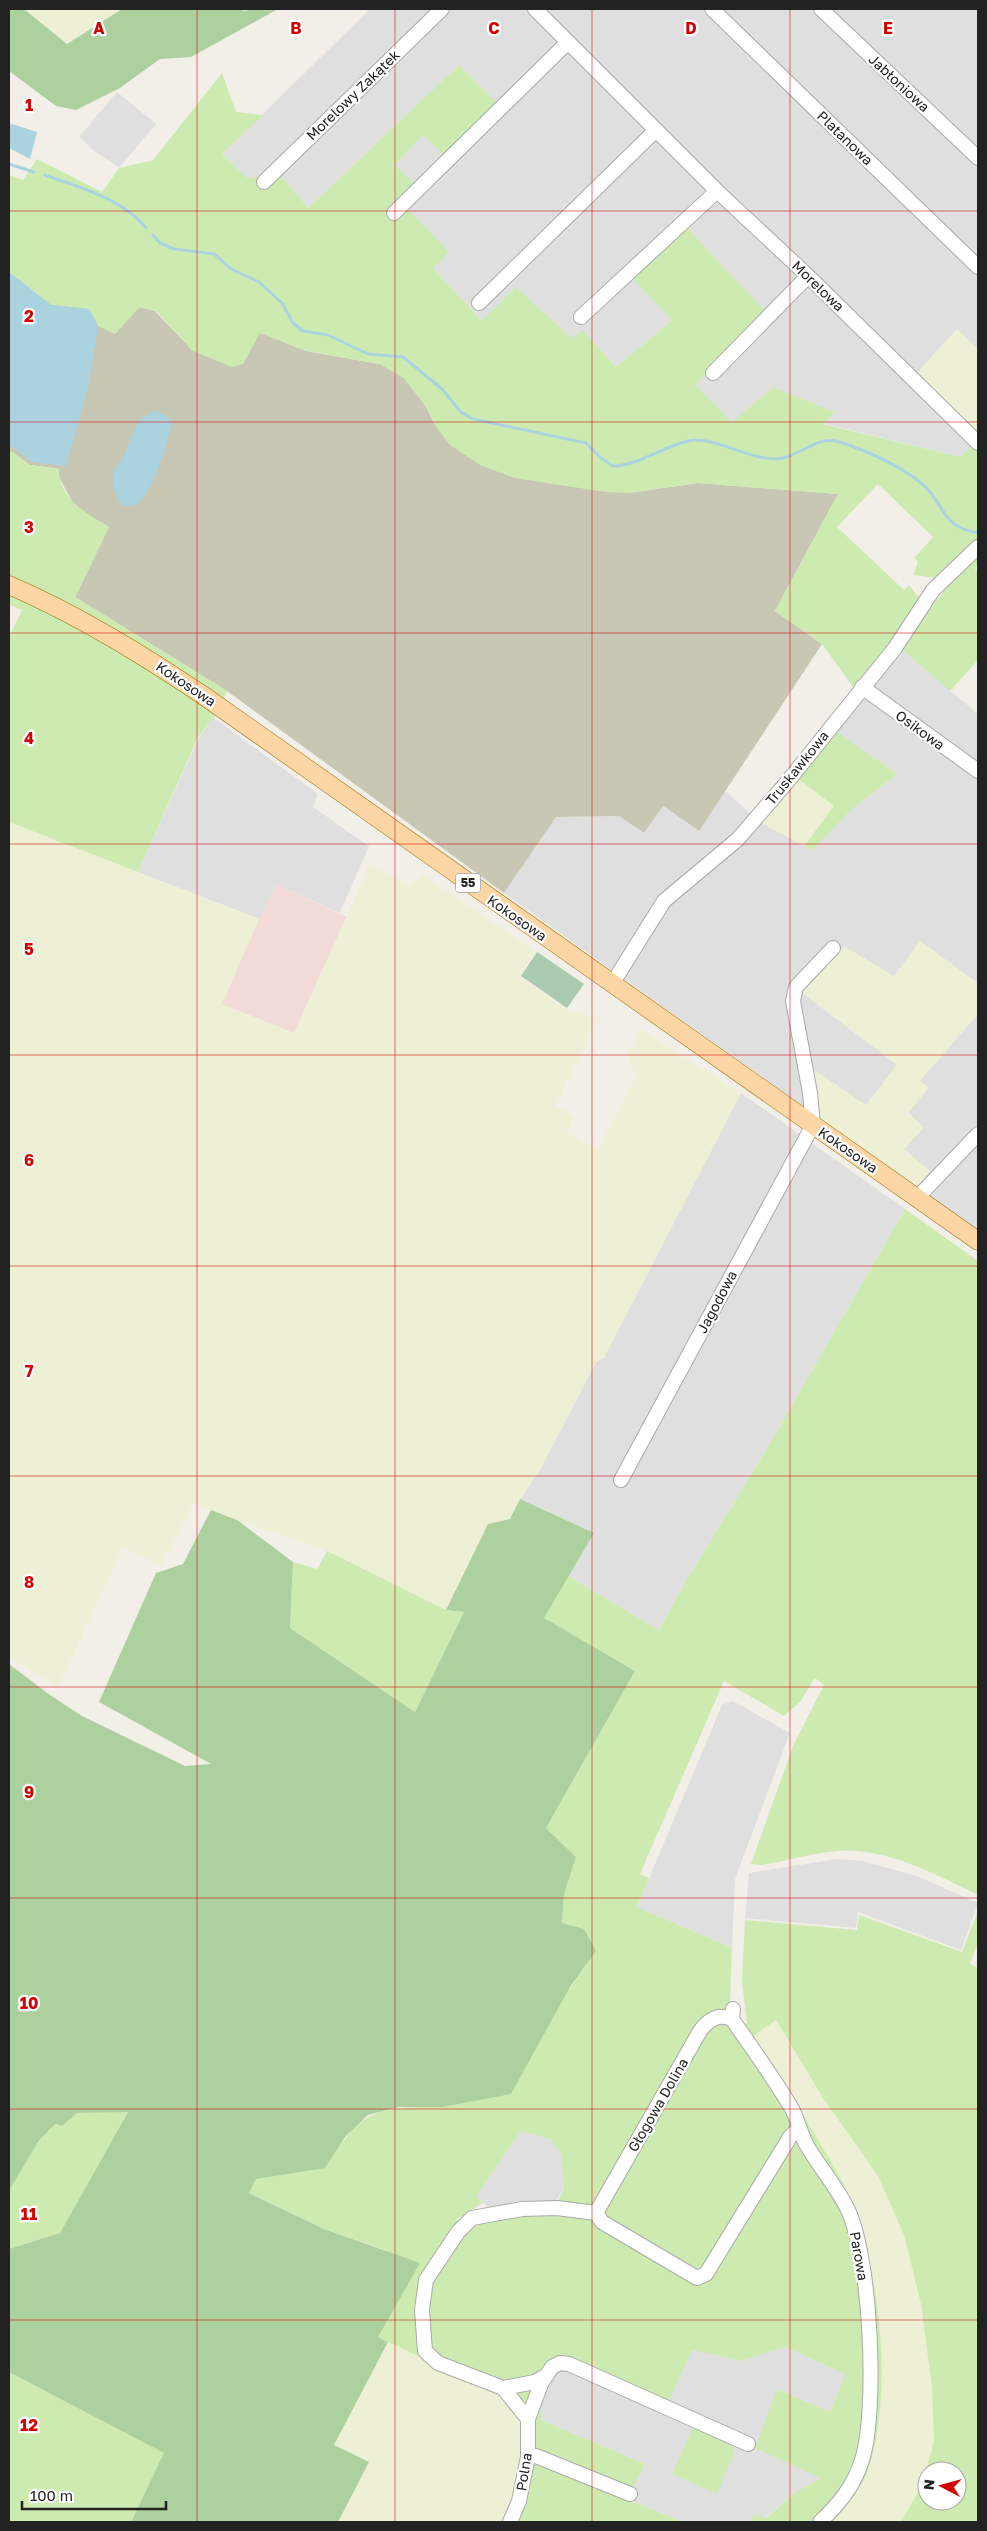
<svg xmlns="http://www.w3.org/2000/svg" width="987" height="2531" font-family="'Golos Text',sans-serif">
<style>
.residential{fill:#e0dfdf}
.commercial{fill:#f2dad9}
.construction{fill:#c7c7b4}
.farmland{fill:#eef0d5}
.grass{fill:#cdebb0;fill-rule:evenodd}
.forest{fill:#add19e}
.cemetery{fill:#aacbaf}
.water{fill:#aad3df}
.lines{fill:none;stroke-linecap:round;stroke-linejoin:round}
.stream{stroke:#aad3df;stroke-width:3}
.minor-casing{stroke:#a9a9a9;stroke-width:16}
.major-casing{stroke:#a06b00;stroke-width:19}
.minor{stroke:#fff;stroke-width:14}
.major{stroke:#fcd6a4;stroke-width:18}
.grid{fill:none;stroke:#d40000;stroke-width:1;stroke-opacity:0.55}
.labels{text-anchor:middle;stroke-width:4.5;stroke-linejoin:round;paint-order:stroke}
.shield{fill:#fff;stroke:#646464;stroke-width:1}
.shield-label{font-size:12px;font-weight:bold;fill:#222}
.street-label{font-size:14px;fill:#222;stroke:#fff}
.grid-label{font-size:16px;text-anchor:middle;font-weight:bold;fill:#d40000;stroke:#fff;stroke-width:4.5;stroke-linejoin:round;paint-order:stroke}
</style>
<rect width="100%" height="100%" fill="#f2efe9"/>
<path class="residential" d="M370 9H978V349L957 329 917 373 978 432V441L960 457 822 423 834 412 732 422 695 385 725 270 687 228 672 320 616 367 583 330 572 339 515 288 482 321 433 268 399 200 395 165 423 135 444 156 498 104 459 65 308 208 272 165 259 177 247 178 222 154Z
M117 92 156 124 119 168 92 149 79 137Z
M900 648 978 714V1231L504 893 556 817 619 816 644 833 662 806 698 831 725 791 760 822 812 850 850 811 897 774 833 729Z
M214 718 318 794 313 807 369 846 340 913 277 885 259 919 138 872 199 737Z
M741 1093 905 1209 769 1445 686 1581 659 1630 568 1576 593 1533 520 1499 542 1466 596 1362 604 1357Z
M733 1701 790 1733 735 1879 732 1948 637 1907 722 1705Z
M836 1859 862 1861 917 1876 978 1903 961 1950 858 1912 856 1928 745 1918 749 1873Z
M521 2131 550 2139 561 2154 564 2188 556 2201 491 2209 475 2196Z
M785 2347 845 2374 830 2412 777 2389 821 2478 793 2494 765 2518 754 2515 750 2522H683L631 2501 633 2489 645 2464 541 2420 540 2406 555 2371 562 2367 662 2413 692 2350 741 2361Z"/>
<path class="commercial" d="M277 885 347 917 294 1033 221 1004 259 919Z"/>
<path class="construction" d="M9 272 155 311 193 351 243 363 259 332 306 351 380 364 404 378 425 405 437 428 628 493 698 483 838 494 775 611 822 644 699 831 663 806 644 833 619 816 556 817 504 893 227 691 75 597 109 527 75 507 59 477V469L30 465 9 450Z"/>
<path class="farmland" d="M24 9H122L67 44Z
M957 329 978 349V432L917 373Z
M797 778 834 806 804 846 760 822Z
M9 822 259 919 222 1004 294 1033 370 864 408 885 423 875 536 951 519 977 568 1010 598 1019 555 1106 574 1116 567 1132 598 1149 636 1077 628 1055 641 1030 741 1093 604 1358 596 1362 542 1466 520 1499 510 1519 488 1524 446 1610 327 1551 193 1504 161 1565 123 1548 58 1687 9 1657Z
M920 941 978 983V1014L920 1081 929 1088 908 1113 924 1127 904 1149 930 1171 915 1188 816 1116 810 1067 866 1105 897 1065 802 993 844 946 894 976Z
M776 2020 823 2098 878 2176 904 2235 921 2304 932 2389 934 2441 923 2483 901 2522H831L857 2493 881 2375 878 2311 864 2239 853 2204 790 2091 752 2036Z
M388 2342 503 2391 520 2409 523 2450 516 2498 506 2522H338L369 2462 334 2445Z"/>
<path class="grass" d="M459 65 498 104 444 156 423 135 395 165 415 184 399 200 449 252 433 268 482 321 515 287 572 338 583 330 616 367 672 320 632 278 687 228 767 313 695 385 732 422 773 387 835 412 823 424 960 457 978 441V564L975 569 978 571V660L950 691 900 648 965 564 937 578 913 575 918 562 914 558 933 537 878 484 837 527 904 590 909 585 919 598 895 638 853 687 822 644 775 611 838 494 698 483 628 493 606 492 514 478 480 465 450 445 437 428 425 405 404 378 380 364 306 351 260 333 243 364 232 367 193 351 156 311 140 307 115 334 98 326 89 309 51 305 9 272V175L23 180 37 159 102 192 119 168 153 160 222 73 236 112 263 115 222 154 247 178 259 177 272 165 308 208Z
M9 450 30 465 59 469C58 498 87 514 109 527L75 597 227 691 214 718 198 737 138 872 9 822V637L22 610 9 605Z
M833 729 897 774 850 811 812 850 804 846 834 806 797 778Z
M905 1209 978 1261V1895C935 1875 887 1847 837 1851 812 1853 787 1861 762 1865L751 1864 793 1746 824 1685 815 1678 800 1702 784 1716 724 1681 640 1874 649 1878 637 1907 732 1948 730 2003 726 2015 747 2024 742 1981 745 1920 857 1930 859 1915 962 1952 978 1911V1943L970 1964 978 1968V2522H901L923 2483 934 2441 932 2388 921 2304 904 2235 878 2176 823 2098 776 2020 752 2037C776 2072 800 2108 821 2145 833 2164 845 2185 853 2205 881 2278 893 2396 868 2470 861 2490 846 2507 831 2522H750L754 2515 766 2518 793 2494 820 2478 755 2448 777 2389 830 2412 845 2374 785 2347 741 2361 692 2350 667 2404 569 2358C551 2374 540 2396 541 2420L645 2464 633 2489 631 2501 683 2522H506C522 2483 523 2451 520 2409L503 2391 432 2363 378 2337 388 2251 324 2229 249 2193 256 2179 325 2167C363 2109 374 2107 443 2107L571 1987 595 1952 562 1923 564 1894 576 1857 546 1828 635 1671 543 1618 568 1576 659 1630 686 1581 769 1445ZM521 2131 550 2139 561 2154 564 2188 552 2213 478 2221 455 2220 483 2203 476 2196ZM927 2471H957V2501H927Z
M327 1551 446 1610 464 1612 415 1712 290 1628 293 1562 317 1569Z
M116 2111 128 2112 60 2233 9 2249V2191L35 2146 55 2124 62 2126 77 2113Z
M9 2372 165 2453 131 2522H9Z
M694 2425 731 2442 734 2453 717 2494 672 2474Z"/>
<path class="forest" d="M9 9H24L67 44 122 9H243V11L255 9H278L191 57 160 59 120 88 76 110 56 106 9 71Z
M520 1499 594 1533 544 1618 635 1671 546 1828 576 1857 564 1894 562 1923 584 1929 596 1951 570 1987 511 2094 443 2107H399L368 2115 345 2137 325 2168 256 2179 249 2193 324 2229 420 2263 378 2337 388 2342 334 2445 369 2462 338 2522H131L164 2453 9 2372V2249L60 2233 128 2112 77 2113 62 2126 55 2124 38 2142 9 2191V1664L50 1695 82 1716 148 1748 185 1766 211 1764 99 1702 156 1573 183 1564 211 1510 237 1520 293 1562 290 1628 415 1712 464 1612 446 1610 488 1524 510 1519Z"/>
<path class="cemetery" d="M537 952 584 984 567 1008 521 976Z"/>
<path class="water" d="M9 123 37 132 30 159 9 148Z
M9 272 51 305 89 309 98 326 88 388 66 466 32 462 9 445Z
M156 411 165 414 172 423C169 440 152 493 138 503 134 506 129 506 123 506 115 498 110 481 115 470 117 464 122 459 125 453 133 435 134 417 156 411Z"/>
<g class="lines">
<path class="stream" d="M9 164 34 172
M45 175C80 188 122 198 146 228
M153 235 160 243 174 249 214 254 231 269 259 282 282 303 293 323 303 331 328 335 368 354 403 357 442 389 461 412 473 419 586 443 601 458 613 466C636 466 665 446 688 441 713 435 746 459 776 459 799 458 817 434 840 442 865 450 901 466 921 483 947 504 938 526 978 533"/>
<defs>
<path id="minor" d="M535 9 717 191 808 276 978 443
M712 9 978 267
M821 9 978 158
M264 182 442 9
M394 213 567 43
M479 303 656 130
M581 317 717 191
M713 373 808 276
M862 687 978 771
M612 984 664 901 738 839 788 781 895 648 933 590 978 547
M917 1198 978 1134
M621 1480 813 1125 810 1093 793 1001 796 987 833 948
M733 2009 732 2019C752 2048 773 2077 791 2107 798 2119 800 2133 807 2146 819 2166 835 2185 846 2206 871 2252 878 2410 862 2460 854 2486 839 2504 820 2522
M596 2213 602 2222 697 2278 706 2274 790 2137 798 2129
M596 2213 700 2031C708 2020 718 2013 732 2019
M503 2388 535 2382 547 2375
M528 2419 503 2388 438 2363 425 2351 422 2310 426 2280 458 2232 472 2218 522 2209 557 2208 596 2213
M528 2457 536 2456 630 2494
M510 2522 519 2501 528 2457V2419L541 2384 552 2367 560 2363 569 2364 748 2444"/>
<path id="major" d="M9 585C80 616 143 655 207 698L978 1241"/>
</defs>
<use href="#minor" class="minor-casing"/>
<use href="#major" class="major-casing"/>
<use href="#minor" class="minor"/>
<use href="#major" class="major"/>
</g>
<path class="grid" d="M197 9V2522M395 9V2522M592 9V2522M790 9V2522M9 211H978M9 422H978M9 633H978M9 844H978M9 1055H978M9 1266H978M9 1476H978M9 1687H978M9 1898H978M9 2109H978M9 2320H978"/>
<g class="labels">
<rect class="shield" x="455.5" y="873.5" width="25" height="19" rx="4"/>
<g class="shield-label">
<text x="468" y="887">55</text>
</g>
<g class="street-label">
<text transform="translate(899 83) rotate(43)" y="5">Jabłoniowa</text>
<text transform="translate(353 95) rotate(-44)" y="5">Morelowy Zakątek</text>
<text transform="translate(845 138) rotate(44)" y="5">Platanowa</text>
<text transform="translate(818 286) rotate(44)" y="5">Morelowa</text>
<text transform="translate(186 684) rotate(34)" y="5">Kokosowa</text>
<text transform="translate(920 730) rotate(36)" y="5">Osikowa</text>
<text transform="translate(797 768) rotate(-51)" y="5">Truskawkowa</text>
<text transform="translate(517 918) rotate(35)" y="5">Kokosowa</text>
<text transform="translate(848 1150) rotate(35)" y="5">Kokosowa</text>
<text transform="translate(717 1302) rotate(-62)" y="5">Jagodowa</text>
<text transform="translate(658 2105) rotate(-60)" y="5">Głogowa Dolina</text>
<text transform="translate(859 2256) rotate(80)" y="5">Parowa</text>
<text transform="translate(524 2472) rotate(-81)" y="5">Polna</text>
</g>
</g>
<g class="grid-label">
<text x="99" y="34">A</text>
<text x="296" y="34">B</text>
<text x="494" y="34">C</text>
<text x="691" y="34">D</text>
<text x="888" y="34">E</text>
<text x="29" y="111">1</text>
<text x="29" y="322">2</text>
<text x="29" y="533">3</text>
<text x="29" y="744">4</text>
<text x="29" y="955">5</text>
<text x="29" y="1166">6</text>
<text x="29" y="1377">7</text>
<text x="29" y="1588">8</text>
<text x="29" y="1798">9</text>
<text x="29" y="2009">10</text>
<text x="29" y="2220">11</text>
<text x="29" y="2431">12</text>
</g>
<rect width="987" height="2531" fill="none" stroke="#222222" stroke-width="20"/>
<g transform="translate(942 2486) rotate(276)"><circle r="24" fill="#ffffff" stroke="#a7a7a7"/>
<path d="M0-4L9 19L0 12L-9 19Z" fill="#d40000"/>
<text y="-8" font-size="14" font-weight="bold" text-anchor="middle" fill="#222222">N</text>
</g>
<path d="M22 2501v8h144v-8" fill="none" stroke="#222222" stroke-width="2.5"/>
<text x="30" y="2501" font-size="15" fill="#222222" stroke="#ffffff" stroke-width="4" paint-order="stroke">100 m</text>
</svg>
